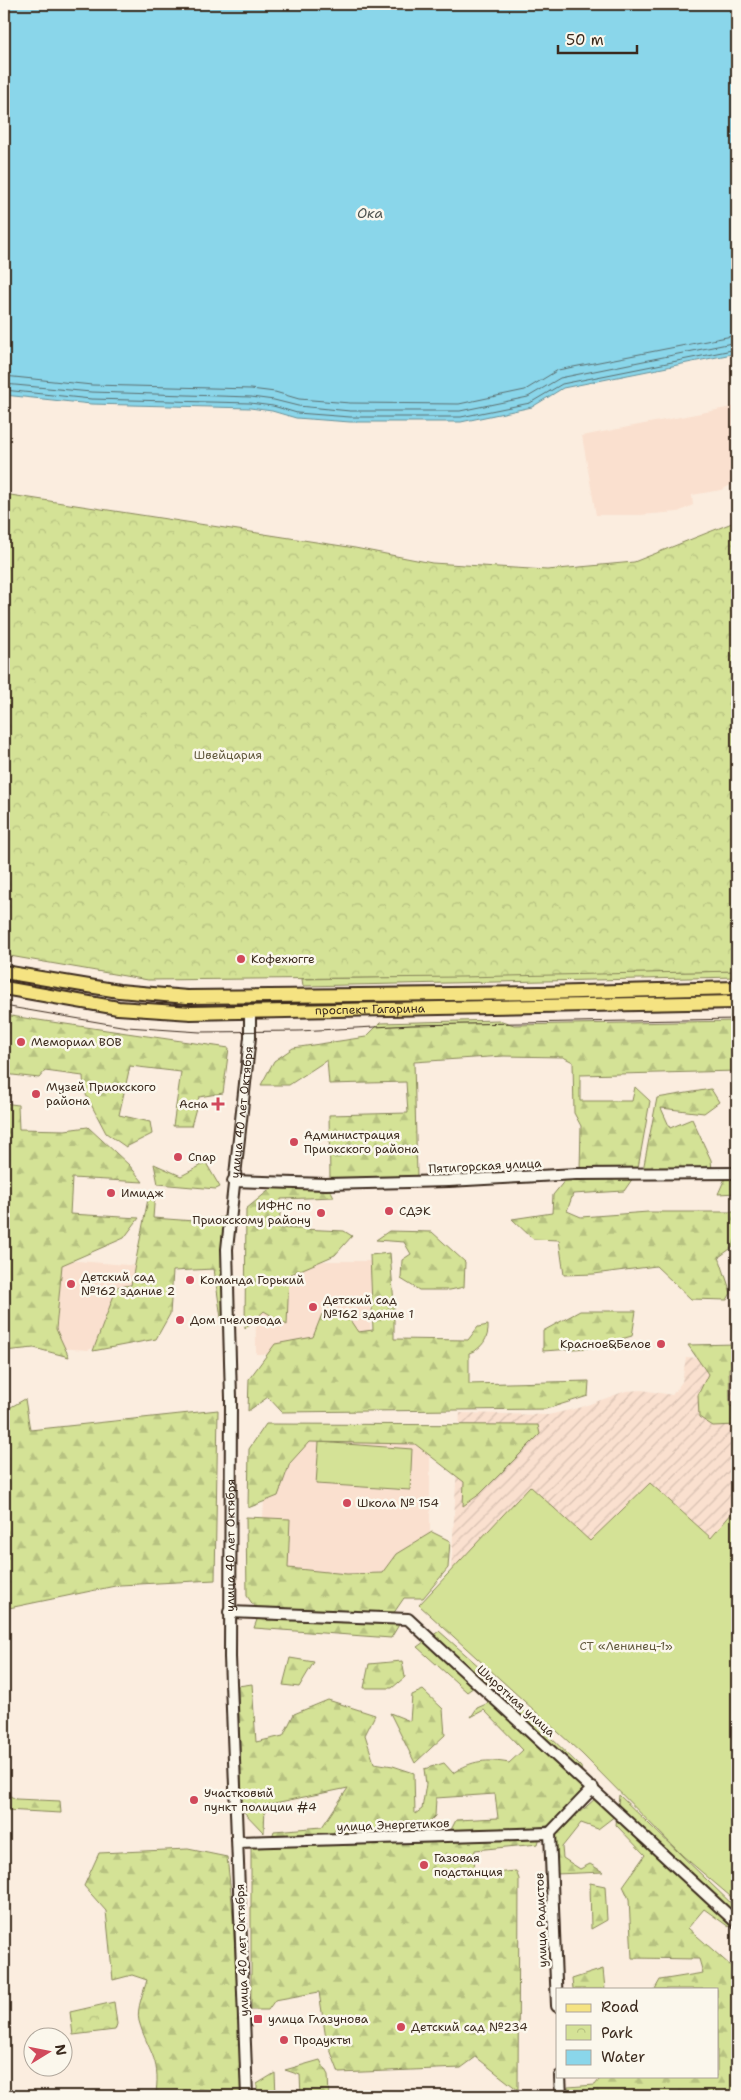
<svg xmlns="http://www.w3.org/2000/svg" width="741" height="2100" font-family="'Shantell Sans',sans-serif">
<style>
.built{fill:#fae0cf}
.industrial{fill:url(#industrial-furrows)}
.green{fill:#d4e296;stroke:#88865a}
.forest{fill:url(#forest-firs);stroke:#88865a}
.park{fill:url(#park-crowns);stroke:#88865a}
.water{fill:#8ad6ea;stroke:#6a9198}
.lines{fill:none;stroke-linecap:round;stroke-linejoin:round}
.shore{stroke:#5b6f70;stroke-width:1}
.minor-casing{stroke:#3b2a1e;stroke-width:14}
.major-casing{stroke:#3b2a1e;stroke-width:16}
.minor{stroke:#fbf7ec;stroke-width:10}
.major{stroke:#f5e382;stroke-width:12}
.tram{stroke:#3b2a1e;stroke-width:1}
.poi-dot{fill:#d1495b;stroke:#fbf7ec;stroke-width:2}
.labels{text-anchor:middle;stroke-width:5;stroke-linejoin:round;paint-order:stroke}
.park-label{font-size:12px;fill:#61583c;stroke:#fbf7ec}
.poi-label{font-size:12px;fill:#3b2a1e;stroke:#fbf7ec;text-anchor:start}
.street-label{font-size:12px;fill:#3b2a1e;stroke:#fbf7ec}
.water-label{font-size:14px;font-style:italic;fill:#4f5551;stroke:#fbf7ec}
</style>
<defs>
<pattern id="industrial-furrows" width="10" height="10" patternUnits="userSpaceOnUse" patternTransform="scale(1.25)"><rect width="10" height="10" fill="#fae0cf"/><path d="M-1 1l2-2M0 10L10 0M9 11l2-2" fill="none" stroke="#d7c0b1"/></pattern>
<pattern id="forest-firs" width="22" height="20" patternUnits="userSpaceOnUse" patternTransform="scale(1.25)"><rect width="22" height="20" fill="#d4e296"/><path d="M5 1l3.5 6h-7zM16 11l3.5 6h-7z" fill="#b7c281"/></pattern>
<pattern id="park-crowns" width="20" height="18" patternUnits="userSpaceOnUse" patternTransform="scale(1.25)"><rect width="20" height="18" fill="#d4e296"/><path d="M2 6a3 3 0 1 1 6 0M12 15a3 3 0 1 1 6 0" fill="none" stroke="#b7c281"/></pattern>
</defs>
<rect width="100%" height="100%" fill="#fbeddf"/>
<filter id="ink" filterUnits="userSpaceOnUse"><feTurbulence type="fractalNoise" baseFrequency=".02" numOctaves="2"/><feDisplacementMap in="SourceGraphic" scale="10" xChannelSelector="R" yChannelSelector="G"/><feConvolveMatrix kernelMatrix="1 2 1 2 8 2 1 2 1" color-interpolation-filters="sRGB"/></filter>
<g filter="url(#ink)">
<path class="built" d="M737 406V482L721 490 692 495 693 505 678 512 640 515H596L582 436Z
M53 1259 140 1266 133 1334 88 1350 57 1348Z
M255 1261H371L370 1357 256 1354Z
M268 1438 430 1440V1566L258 1597Z"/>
<path class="industrial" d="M686 1357 737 1361V1507L711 1538 650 1483 590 1542 530 1487 451 1571 460 1413 548 1415 579 1408 626 1391 642 1390 672 1395 682 1382Z"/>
<path class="green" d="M737 971V977L303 986 302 979Z
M319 1442 412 1449 410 1490 316 1484Z
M650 1483 711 1538 737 1507V1902L683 1856 582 1754 419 1605 530 1486 590 1541Z"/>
<path class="forest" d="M4 1015 229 1048 223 1093 199 1097 191 1126H173L181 1072 130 1066 119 1115 150 1122 152 1134 126 1147 106 1133 84 1091 83 1076 45 1071 39 1078 4 1074Z
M499 1020 514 1025 737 1021V1071L580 1075V1101H632L635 1087 650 1101 638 1168 580 1170 581 1126 574 1113 573 1062 563 1057 504 1056 414 1062 417 1176 330 1178 329 1115 408 1113 406 1082 329 1084 327 1060 289 1085H261L274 1061 293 1048 366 1037 380 1023Z
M711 1089 719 1102 704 1113 661 1108 670 1128 692 1119 711 1160 712 1170H643L657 1098Z
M4 1103 18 1105 19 1129 65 1130 88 1127 129 1165 143 1182 72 1178 70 1214 139 1218 124 1238 62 1265 56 1329 69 1357 34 1348 4 1351Z
M206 1163 220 1187 216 1189 158 1184 154 1164 181 1176Z
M727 1174 737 1175V1193L718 1194Z
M633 1178 624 1191 573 1194 567 1211 581 1217 648 1212H737V1244L719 1257 731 1293 727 1300 691 1299 656 1266 594 1274 564 1275 559 1240 533 1239 512 1219 552 1213 553 1195 566 1179Z
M273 1187 330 1189 334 1197 281 1199 279 1228 344 1231 352 1236 335 1255 289 1275 287 1325 264 1311 245 1329 246 1209Z
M155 1192 153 1218 208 1222 228 1215 225 1318H221L214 1269 173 1271 170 1314 156 1339 93 1351 117 1287 131 1285 149 1194Z
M389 1231 432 1232 465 1262 464 1287 450 1290H419L401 1279 402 1260 411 1254 404 1242 376 1240Z
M390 1253 394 1304V1339L468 1340 478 1327 488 1325C489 1338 482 1349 469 1353V1384L589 1381 588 1396 546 1409 282 1412 268 1397 248 1411 249 1379 275 1344 313 1337 322 1314H346L358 1332 373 1330 370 1255Z
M580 1311H636L632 1336 588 1348 543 1351V1331Z
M737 1344V1368H729L730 1406 737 1408V1425L713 1426 699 1417 698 1395 708 1374 688 1345Z
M25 1399 30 1430 218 1410 215 1580 120 1585 4 1609V1411Z
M266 1424 538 1425 540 1434 480 1494 463 1506 464 1482 415 1444 309 1442 290 1463 278 1496 248 1508 249 1449Z
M246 1517 290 1519 288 1568 347 1574 382 1573 396 1554 432 1532 450 1541 448 1568 423 1598H404L393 1614 256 1609 247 1596Z
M258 1617 400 1623 391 1638 254 1628Z
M439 1631 499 1684 495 1688 484 1680 467 1692 417 1647Z
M290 1658 314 1662 299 1687 283 1685Z
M402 1661 405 1677 392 1688H364L369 1664Z
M252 1684 256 1742 283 1736 294 1714 328 1700 375 1715 365 1735 374 1763 393 1766 414 1773 415 1814 422 1809 426 1784 424 1769 444 1763 453 1773C472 1760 487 1759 509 1763L523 1750 484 1710 471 1717 477 1708 507 1695 581 1767 585 1790 551 1825 524 1830H451L456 1820 498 1818 495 1794 436 1798 435 1816 417 1834 272 1837 274 1831 322 1827 348 1788 265 1805 264 1833 242 1810 238 1686Z
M423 1690 443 1709 445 1735 415 1763 390 1713 410 1721 412 1695Z
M4 1793 16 1799 60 1801 61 1813 4 1810Z
M619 1795 737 1909 729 1927 704 1909 688 1928 731 1966 737 1961V1996L732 1997 737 2018V2096H610L609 2093 599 2096H568V2087L595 2085 602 2076H717V1989H655L660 1980 703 1973 699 1959 632 1958 629 1899 623 1886 645 1855 616 1825Z
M596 1798 615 1816 598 1829 581 1823 562 1847 563 1858 580 1869 590 1864 603 1872 556 1874 554 1835Z
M540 1837 538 1844 475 1850 474 1875 516 1871 519 1879 518 2090 476 2057 461 2068 339 2073 326 2039 319 1992 275 2000 268 2010H251V1848Z
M188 1849 227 1857 232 1902 243 2093 198 2089 195 2096H150L156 2092C161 2058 147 2050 139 2021 136 2009 144 1991 147 1980L132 1975 113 1980 106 1911 84 1886 99 1853Z
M590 1883 605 1886 607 1920 591 1929Z
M603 1969 605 1989H573L572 1979Z
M320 2060 328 2075 329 2096H301L300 2075 285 2070Z
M275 2073 276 2096H257V2084Z"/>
<path class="park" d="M4 494 355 548 432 563 547 570 634 562 737 521V971L462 977 148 980 4 955Z
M114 2002 117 2024 115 2030 73 2035 70 2012Z"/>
<path class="water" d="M4 4H737V353L563 388 532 407 461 422H350L296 418 272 411 250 408 91 404 4 395Z"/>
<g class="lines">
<path class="shore" d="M4 376 92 385 251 389 275 392 299 399 350 403 459 404 525 390 558 370 737 335
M4 384 91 392 251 397 274 400 298 406 350 411H460L528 397 560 378 737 342
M4 390 91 399 250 403 273 406 297 413 350 417H461L530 403 562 384 737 349"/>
<defs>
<g id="minor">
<path d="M233 1181 326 1184 449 1181 576 1174 737 1173"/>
<path d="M229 1612 408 1619 737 1923"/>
<path d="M550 1833 557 2006"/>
<path d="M550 1833 593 1788"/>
<path d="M238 1842 550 1833"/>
<path d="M560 2076 561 2096"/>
<path id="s1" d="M247 2096 230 1657 231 1398 227 1249 250 1037V1013"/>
</g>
<g id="major">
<path d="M4 972 119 991 187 997 541 993 737 988"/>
<path id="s2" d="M4 988 118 1008 191 1013 737 1002"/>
</g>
</defs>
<use href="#minor" class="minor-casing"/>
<use href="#major" class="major-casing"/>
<use href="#minor" class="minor"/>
<use href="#major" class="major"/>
<path class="tram" d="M4 1006 127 1027 200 1032 299 1031 412 1025 737 1019"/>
</g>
</g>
<g class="poi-dot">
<circle cx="241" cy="959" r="5"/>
<circle cx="21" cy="1042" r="5"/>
<circle cx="36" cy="1094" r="5"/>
<path d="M215.5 1096.5h5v5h5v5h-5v5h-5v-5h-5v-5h5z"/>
<circle cx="294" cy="1142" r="5"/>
<circle cx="178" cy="1157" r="5"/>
<circle cx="111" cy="1193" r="5"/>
<circle cx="389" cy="1211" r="5"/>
<circle cx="321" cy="1213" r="5"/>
<circle cx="190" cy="1280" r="5"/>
<circle cx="71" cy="1284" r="5"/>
<circle cx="313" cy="1307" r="5"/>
<circle cx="180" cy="1320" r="5"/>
<circle cx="661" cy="1344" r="5"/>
<circle cx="347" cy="1503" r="5"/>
<circle cx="194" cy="1800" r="5"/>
<circle cx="424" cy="1865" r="5"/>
<rect x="253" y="2014" width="10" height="10" rx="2.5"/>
<circle cx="401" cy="2027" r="5"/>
<circle cx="284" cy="2040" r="5"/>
</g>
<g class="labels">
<g class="park-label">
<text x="228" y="759">Швейцария</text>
<text x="626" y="1650">СТ «Ленинец-1»</text>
</g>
<g class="poi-label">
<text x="251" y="963">Кофехюгге</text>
<text x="31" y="1046">Мемориал ВОВ</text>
<text x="46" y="1091">Музей Приокского<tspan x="46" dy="14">района</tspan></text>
<text x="208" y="1108" text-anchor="end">Асна</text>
<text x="304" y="1139">Администрация<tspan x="304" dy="14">Приокского района</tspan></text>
<text x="188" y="1161">Спар</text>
<text x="121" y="1197">Имидж</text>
<text x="311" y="1210" text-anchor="end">ИФНС по<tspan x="311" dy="14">Приокскому району</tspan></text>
<text x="399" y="1215">СДЭК</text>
<text x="81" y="1281">Детский сад<tspan x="81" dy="14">№162 здание 2</tspan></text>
<text x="200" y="1284">Команда Горький</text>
<text x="323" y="1304">Детский сад<tspan x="323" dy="14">№162 здание 1</tspan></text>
<text x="190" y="1324">Дом пчеловода</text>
<text x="651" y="1348" text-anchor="end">Красное&amp;Белое</text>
<text x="357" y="1507">Школа № 154</text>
<text x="204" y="1797">Участковый<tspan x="204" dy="14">пункт полиции #4</tspan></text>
<text x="434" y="1862">Газовая<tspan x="434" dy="14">подстанция</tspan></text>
<text x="268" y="2023">улица Глазунова</text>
<text x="411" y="2031">Детский сад №234</text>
<text x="294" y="2044">Продукты</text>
</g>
<g class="street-label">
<text dy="4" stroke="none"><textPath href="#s2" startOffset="368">проспект Гагарина</textPath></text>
<text dy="4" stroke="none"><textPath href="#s1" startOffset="985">улица 40 лет Октября</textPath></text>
<text transform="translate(485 1166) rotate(-3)" y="4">Пятигорская улица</text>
<text dy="4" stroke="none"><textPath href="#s1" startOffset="551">улица 40 лет Октября</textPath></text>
<text transform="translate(516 1701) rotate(42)" y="4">Широтная улица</text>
<text transform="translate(393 1825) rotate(-2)" y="4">улица Энергетиков</text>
<text transform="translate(541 1920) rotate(-92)" y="4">улица Радистов</text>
<text transform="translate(242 1950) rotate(-92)" y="4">улица 40 лет Октября</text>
</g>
<g class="water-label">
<text x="370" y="218">Ока</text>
</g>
</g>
<rect width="741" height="2100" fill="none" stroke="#fbf7ec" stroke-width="20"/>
<rect x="10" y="10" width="721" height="2080" fill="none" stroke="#3b2a1e" stroke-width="2" filter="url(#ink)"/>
<rect x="556" y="1988" width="162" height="90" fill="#fbf7ec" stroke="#aea59a"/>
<rect x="566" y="2004" width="25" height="8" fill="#f5e382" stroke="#aea59a"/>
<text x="601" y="2012" font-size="15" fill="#3b2a1e">Road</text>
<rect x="566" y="2025" width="25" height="15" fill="url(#park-crowns)" stroke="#aea59a"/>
<text x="601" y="2038" font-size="15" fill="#3b2a1e">Park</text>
<rect x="566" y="2050" width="25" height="15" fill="#8ad6ea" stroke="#aea59a"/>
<text x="601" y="2062" font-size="15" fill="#3b2a1e">Water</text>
<g transform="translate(48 2052) rotate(80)"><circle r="24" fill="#fbf7ec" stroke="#aea59a"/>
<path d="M0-4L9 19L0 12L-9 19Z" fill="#d1495b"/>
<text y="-8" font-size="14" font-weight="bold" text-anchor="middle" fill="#3b2a1e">N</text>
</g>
<path d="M558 45v8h79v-8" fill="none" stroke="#3b2a1e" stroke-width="2.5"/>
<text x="566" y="45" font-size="15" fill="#3b2a1e" stroke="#fbf7ec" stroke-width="4" paint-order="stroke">50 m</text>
</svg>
